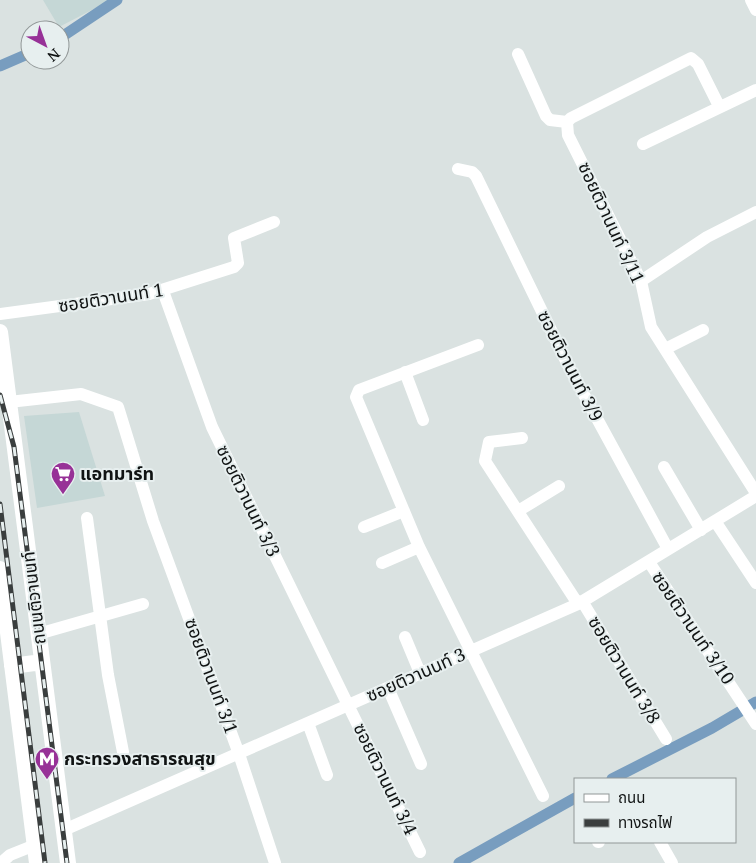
<svg xmlns="http://www.w3.org/2000/svg" width="756" height="863" font-family="'Noto Serif','Noto Sans Thai',serif">
<style>
.built{fill:#c5d7d6}
.lines{fill:none;stroke-linecap:round;stroke-linejoin:round}
.canal{stroke:#789dbf;stroke-width:11}
.minor{stroke:#fff;stroke-width:12}
.major{stroke:#fff;stroke-width:16}
.rail-casing{stroke:#3a3e3e;stroke-width:5}
.rail{stroke:#e7efef;stroke-width:3;stroke-dasharray:9;stroke-linecap:butt}
.labels{text-anchor:middle;stroke-width:4;stroke-linejoin:round;paint-order:stroke}
.street-label{font-size:18px;fill:#101313;stroke:#e7efef}
.poi-label{font-size:18px;font-weight:bold;fill:#101313;stroke:#e7efef;text-anchor:start}
</style>
<rect width="100%" height="100%" fill="#dae2e1"/>
<path class="built" d="M43 0H111L59 27Z
M79 412 105 496 37 508 24 416Z"/>
<g class="lines">
<path class="canal" d="M60 38 117 0
M0 66 30 53
M612 779 712 728 756 702
M459 863 575 798"/>
<path class="minor" d="M751 0 756 10
M518 54 546 116 550 120 567 122
M719 106 698 64 691 58 571 118 567 122 568 135 641 281 651 327 756 493
M643 144 756 90
M458 169 472 172 476 176 570 369 668 549
M641 281 707 237 756 212
M163 291 212 427 420 852
M0 314 149 294 234 267 238 263 234 238 274 222
M478 345 359 390 356 397 419 547 543 796
M665 349 703 330
M405 372 423 420
M9 402 81 394 118 407 153 521 239 754 275 863
M522 438 489 442 485 461 578 604
M664 467 701 530
M518 511 559 486
M87 518 108 675 123 752
M715 521 756 583
M364 527 404 511
M649 562 756 724
M382 563 419 547
M582 601 666 739
M38 634 143 604
M405 637 420 673
M388 688 421 764
M308 723 327 775
M64 830 578 604 756 496
M598 842H599
M660 842 672 863
M1 863 10 855 35 845"/>
<path class="major" d="M0 332 68 863
M0 569 37 863
M12 666 42 662"/>
<defs>
<path id="rail" d="M0 395 14 447 67 863
M0 504 45 863"/>
</defs>
<use href="#rail" class="rail-casing"/>
<use href="#rail" class="rail"/>
</g>
<defs>
<symbol id="supermarket-pin" viewBox="-11 -11 22 30"><path d="M0 17L-7.5 6A9.5 9.5 0 1 1 7.5 6Z" fill="#973197" stroke="#e7efef"/><path d="M-6-5.5h2.5l.6 2H6L4.5 2H-2.5L-4.4-4H-6ZM-1.5 3.2a1.3 1.3 0 1 0 .1 0ZM3 3.2a1.3 1.3 0 1 0 .1 0Z" fill="#fff"/></symbol>
<symbol id="metro-pin" viewBox="-11 -11 22 30"><path d="M0 17L-7.5 6A9.5 9.5 0 1 1 7.5 6Z" fill="#973197" stroke="#e7efef"/><path d="M-5.5 5V-5H-3L0 0L3-5H5.5V5H3V-.5L0 4L-3-.5V5Z" fill="#fff"/></symbol>
</defs>
<g fill-rule="evenodd">
<use href="#supermarket-pin" x="49" y="460" width="28" height="38"/>
<use href="#metro-pin" x="33" y="745" width="28" height="38"/>
</g>
<g class="labels">
<g class="street-label">
<text transform="translate(611 223) rotate(65)" y="6">ซอยติวานนท์ 3/11</text>
<text transform="translate(111 298) rotate(-9)" y="6">ซอยติวานนท์ 1</text>
<text transform="translate(570 366) rotate(63)" y="6">ซอยติวานนท์ 3/9</text>
<text transform="translate(248 501) rotate(64)" y="6">ซอยติวานนท์ 3/3</text>
<text transform="translate(34 598) rotate(-97)" y="6">ถนนติวานนท์</text>
<text transform="translate(693 628) rotate(56)" y="6">ซอยติวานนท์ 3/10</text>
<text transform="translate(624 670) rotate(59)" y="6">ซอยติวานนท์ 3/8</text>
<text transform="translate(416 675) rotate(-24)" y="6">ซอยติวานนท์ 3</text>
<text transform="translate(211 676) rotate(70)" y="6">ซอยติวานนท์ 3/1</text>
<text transform="translate(385 779) rotate(64)" y="6">ซอยติวานนท์ 3/4</text>
</g>
<g class="poi-label">
<text x="80" y="480">แอทมาร์ท</text>
<text x="64" y="765">กระทรวงสาธารณสุข</text>
</g>
</g>
<rect x="574" y="778" width="162" height="65" fill="#e7efef" stroke="#919797"/>
<rect x="584" y="794" width="25" height="8" fill="#ffffff" stroke="#919797"/>
<text x="618" y="803" font-size="15" fill="#101313">ถนน</text>
<rect x="584" y="819" width="25" height="8" fill="#3a3e3e" stroke="#919797"/>
<text x="618" y="828" font-size="15" fill="#101313">ทางรถไฟ</text>
<g transform="translate(45 45) rotate(139)"><circle r="24" fill="#e7efef" stroke="#919797"/>
<path d="M0-4L9 19L0 12L-9 19Z" fill="#973197"/>
<text y="-8" font-size="14" font-weight="bold" text-anchor="middle" fill="#101313">N</text>
</g>
</svg>
